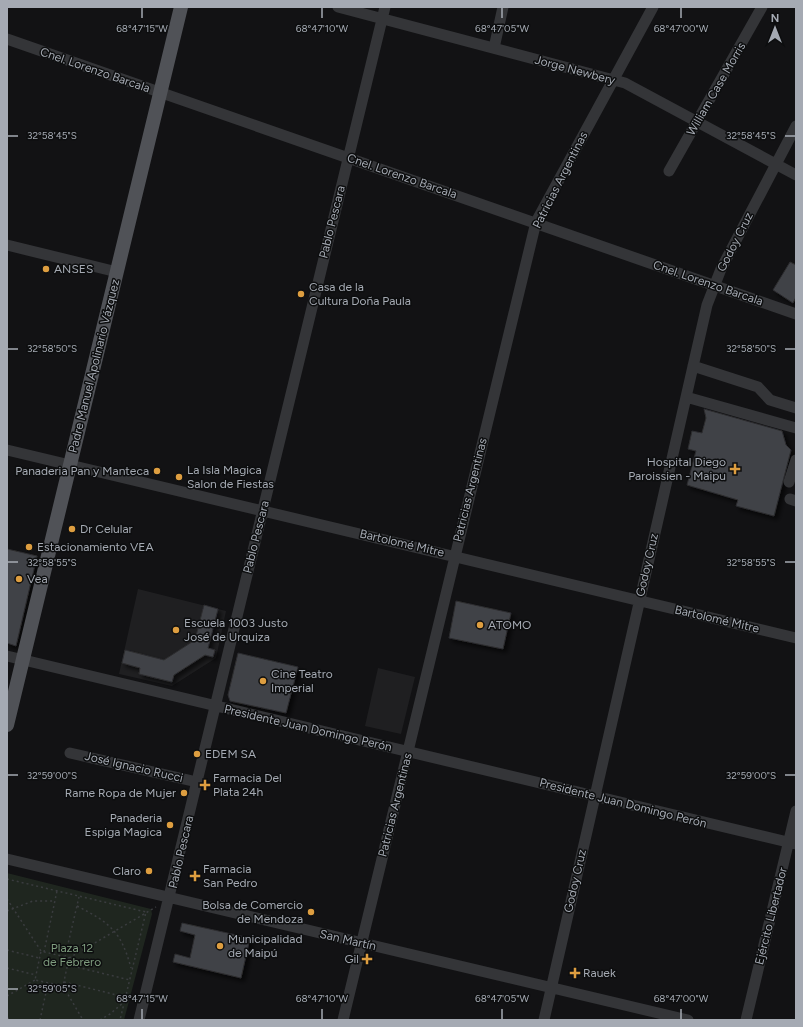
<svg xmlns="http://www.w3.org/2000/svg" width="803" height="1027" font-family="Figtree,sans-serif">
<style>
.built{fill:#1f1f21}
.green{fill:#1f261f}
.building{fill:#414347;stroke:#2d2d30;filter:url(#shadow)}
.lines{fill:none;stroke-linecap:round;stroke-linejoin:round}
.path{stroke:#3a3c3f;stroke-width:1.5;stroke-dasharray:2 3;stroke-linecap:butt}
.minor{stroke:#343538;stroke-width:11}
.major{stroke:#505257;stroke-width:14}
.ticks{fill:none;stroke:#a5aab3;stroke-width:1.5}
.poi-dot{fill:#de9e40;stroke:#0d0e0f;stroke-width:1.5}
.labels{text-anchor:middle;stroke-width:3;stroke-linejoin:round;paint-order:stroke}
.street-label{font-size:12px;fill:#a5aab3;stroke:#0d0e0f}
.poi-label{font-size:12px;fill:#a5aab3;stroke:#0d0e0f;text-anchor:start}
.park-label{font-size:12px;fill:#7e9c7e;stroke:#0d0e0f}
.ticks-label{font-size:10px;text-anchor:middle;fill:#a5aab3;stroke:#0d0e0f;stroke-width:3;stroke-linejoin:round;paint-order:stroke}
</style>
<defs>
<filter id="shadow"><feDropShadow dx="3.5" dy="3.5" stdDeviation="2" flood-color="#0009"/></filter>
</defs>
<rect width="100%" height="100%" fill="#121214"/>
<path class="built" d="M138 589 226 611 216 658 172 686 119 674Z
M378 668 415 677 401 734 365 726Z"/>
<path class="green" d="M7 873 151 909 152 914 124 1020H7Z"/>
<path class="building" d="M790 262 796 265V297L793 303 773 290Z
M704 409 782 431 786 445 791 450 774 516 736 506 738 500 687 485 696 451 688 449 692 431 702 433 706 418Z
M7 549 37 556 16 646 7 643Z
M456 601 511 613 503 649 449 638Z
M204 605 218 609 208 648 215 650 213 657 205 655 174 675 172 682 139 674 140 668 122 663 125 650 164 660 195 640Z
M238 653 298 667 286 713 230 701 228 695Z
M182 923 250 938 241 978 173 962 175 954 190 958 195 935 180 931Z"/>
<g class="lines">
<path class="path" d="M7 879 146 912 120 1020
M7 899 41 951 69 958 63 986 35 980 41 951
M77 906C110 923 121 931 131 968
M7 911 33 901H55
M7 950 39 958
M44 952 57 891
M65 957 79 897
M69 958 156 907
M68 965 130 980
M7 968 36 975
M64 982 125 997
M63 986 83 1020
M7 996 35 980
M7 1018 12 1020
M40 1020 48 983
M100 1020 110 1014 124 1002"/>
<path class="minor" d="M338 7 625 83 796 175
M7 39 796 314
M494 48 503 7
M669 171 762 7
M7 245 117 272
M693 366 758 387 770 400 796 408
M686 397 796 428
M7 450 796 638
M789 482 796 460
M790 499 796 501
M7 656 796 844
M70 753 197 782
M7 859 688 1020
M139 1020 385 7
M343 1020 536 222 653 7
M544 1020 707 305 721 269 796 126
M746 1020 796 811"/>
<path class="major" d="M7 725 181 7"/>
</g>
<path class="ticks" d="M142 8V18M322 8V18M502 8V18M681 8V18M8 136H18M785 136H795M8 349H18M785 349H795M8 562H18M785 562H795M8 775H18M785 775H795M8 989H18M142 1009V1019M322 1009V1019M502 1009V1019M681 1009V1019"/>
<g class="poi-dot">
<circle cx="46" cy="269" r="4"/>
<circle cx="301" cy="294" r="4"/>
<path d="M733 463h4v4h4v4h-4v4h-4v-4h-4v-4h4z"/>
<circle cx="157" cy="471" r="4"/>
<circle cx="179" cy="477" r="4"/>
<circle cx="72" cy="529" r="4"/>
<circle cx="29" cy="547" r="4"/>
<circle cx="19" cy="579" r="4"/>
<circle cx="480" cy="625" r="4"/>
<circle cx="176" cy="630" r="4"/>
<circle cx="263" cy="681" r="4"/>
<circle cx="197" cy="754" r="4"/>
<path d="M203 779h4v4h4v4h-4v4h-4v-4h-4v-4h4z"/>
<circle cx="184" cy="793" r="4"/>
<circle cx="170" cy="825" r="4"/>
<circle cx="149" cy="871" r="4"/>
<path d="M193 870h4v4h4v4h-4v4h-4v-4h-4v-4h4z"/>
<circle cx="311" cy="912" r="4"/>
<circle cx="220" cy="946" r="4"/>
<path d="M365 953h4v4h4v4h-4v4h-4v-4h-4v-4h4z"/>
<path d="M573 967h4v4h4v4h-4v4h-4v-4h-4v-4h4z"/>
</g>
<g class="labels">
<g class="street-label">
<text transform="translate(95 70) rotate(19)" y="4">Cnel. Lorenzo Barcala</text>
<text transform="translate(575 70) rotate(15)" y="4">Jorge Newbery</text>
<text transform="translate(716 89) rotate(-60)" y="4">William Case Morris</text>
<text transform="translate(402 176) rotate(19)" y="4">Cnel. Lorenzo Barcala</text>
<text transform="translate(560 180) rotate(-63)" y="4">Patricias Argentinas</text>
<text transform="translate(332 222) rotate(-76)" y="4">Pablo Pescara</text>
<text transform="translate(735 242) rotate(-63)" y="4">Godoy Cruz</text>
<text transform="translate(708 283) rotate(19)" y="4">Cnel. Lorenzo Barcala</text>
<text transform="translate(94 366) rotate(-76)" y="4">Padre Manuel Apolinario Vázquez</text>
<text transform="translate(470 490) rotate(-76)" y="4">Patricias Argentinas</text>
<text transform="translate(256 537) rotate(-76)" y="4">Pablo Pescara</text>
<text transform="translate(402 543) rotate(13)" y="4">Bartolomé Mitre</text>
<text transform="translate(647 565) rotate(-77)" y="4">Godoy Cruz</text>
<text transform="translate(717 619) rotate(13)" y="4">Bartolomé Mitre</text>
<text transform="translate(308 728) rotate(13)" y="4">Presidente Juan Domingo Perón</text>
<text transform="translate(134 767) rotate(13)" y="4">José Ignacio Rucci</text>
<text transform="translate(623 803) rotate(14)" y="4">Presidente Juan Domingo Perón</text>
<text transform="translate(395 805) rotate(-76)" y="4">Patricias Argentinas</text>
<text transform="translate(181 852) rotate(-77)" y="4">Pablo Pescara</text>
<text transform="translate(575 881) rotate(-77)" y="4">Godoy Cruz</text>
<text transform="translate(771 916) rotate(-76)" y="4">Ejército Libertador</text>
<text transform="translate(348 940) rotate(13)" y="4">San Martín</text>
</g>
<g class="poi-label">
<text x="54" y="273">ANSES</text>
<text x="309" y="291">Casa de la<tspan x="309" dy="14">Cultura Doña Paula</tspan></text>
<text x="726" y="466" text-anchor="end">Hospital Diego<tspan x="726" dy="14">Paroissien - Maipu</tspan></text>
<text x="187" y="474">La Isla Magica<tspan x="187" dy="14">Salon de Fiestas</tspan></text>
<text x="149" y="475" text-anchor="end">Panaderia Pan y Manteca</text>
<text x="80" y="533">Dr Celular</text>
<text x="37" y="551">Estacionamiento VEA</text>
<text x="27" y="583">Vea</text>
<text x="184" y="627">Escuela 1003 Justo<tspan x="184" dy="14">José de Urquiza</tspan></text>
<text x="488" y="629">ATOMO</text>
<text x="271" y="678">Cine Teatro<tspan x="271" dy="14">Imperial</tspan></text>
<text x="205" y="758">EDEM SA</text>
<text x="213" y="782">Farmacia Del<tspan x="213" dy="14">Plata 24h</tspan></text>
<text x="176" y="797" text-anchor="end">Rame Ropa de Mujer</text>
<text x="162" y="822" text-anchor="end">Panaderia<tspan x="162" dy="14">Espiga Magica</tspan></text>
<text x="203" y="873">Farmacia<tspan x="203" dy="14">San Pedro</tspan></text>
<text x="141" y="875" text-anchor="end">Claro</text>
<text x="303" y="909" text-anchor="end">Bolsa de Comercio<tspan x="303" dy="14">de Mendoza</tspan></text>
<text x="228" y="943">Municipalidad<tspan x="228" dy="14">de Maipú</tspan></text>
<text x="359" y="963" text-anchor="end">Gil</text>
<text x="583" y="977">Rauek</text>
</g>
<g class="park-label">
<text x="72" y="952">Plaza 12<tspan x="72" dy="14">de Febrero</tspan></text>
</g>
</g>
<g class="ticks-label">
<text x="142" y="32">68°47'15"W</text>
<text x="322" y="32">68°47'10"W</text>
<text x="502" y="32">68°47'05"W</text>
<text x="681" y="32">68°47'00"W</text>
<text x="52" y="139">32°58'45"S</text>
<text x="751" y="139">32°58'45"S</text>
<text x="52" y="352">32°58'50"S</text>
<text x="751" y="352">32°58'50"S</text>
<text x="52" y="566">32°58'55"S</text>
<text x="751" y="566">32°58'55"S</text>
<text x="52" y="779">32°59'00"S</text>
<text x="751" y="779">32°59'00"S</text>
<text x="52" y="992">32°59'05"S</text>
<text x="142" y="1002">68°47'15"W</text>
<text x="322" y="1002">68°47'10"W</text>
<text x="502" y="1002">68°47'05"W</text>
<text x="681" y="1002">68°47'00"W</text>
</g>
<rect width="803" height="1027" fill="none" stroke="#a5aab3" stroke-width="16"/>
<g transform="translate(775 28)" stroke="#0d0e0f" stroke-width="3" paint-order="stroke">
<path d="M0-3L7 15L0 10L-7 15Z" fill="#a5aab3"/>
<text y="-6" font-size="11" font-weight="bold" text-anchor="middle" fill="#a5aab3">N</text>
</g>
</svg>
